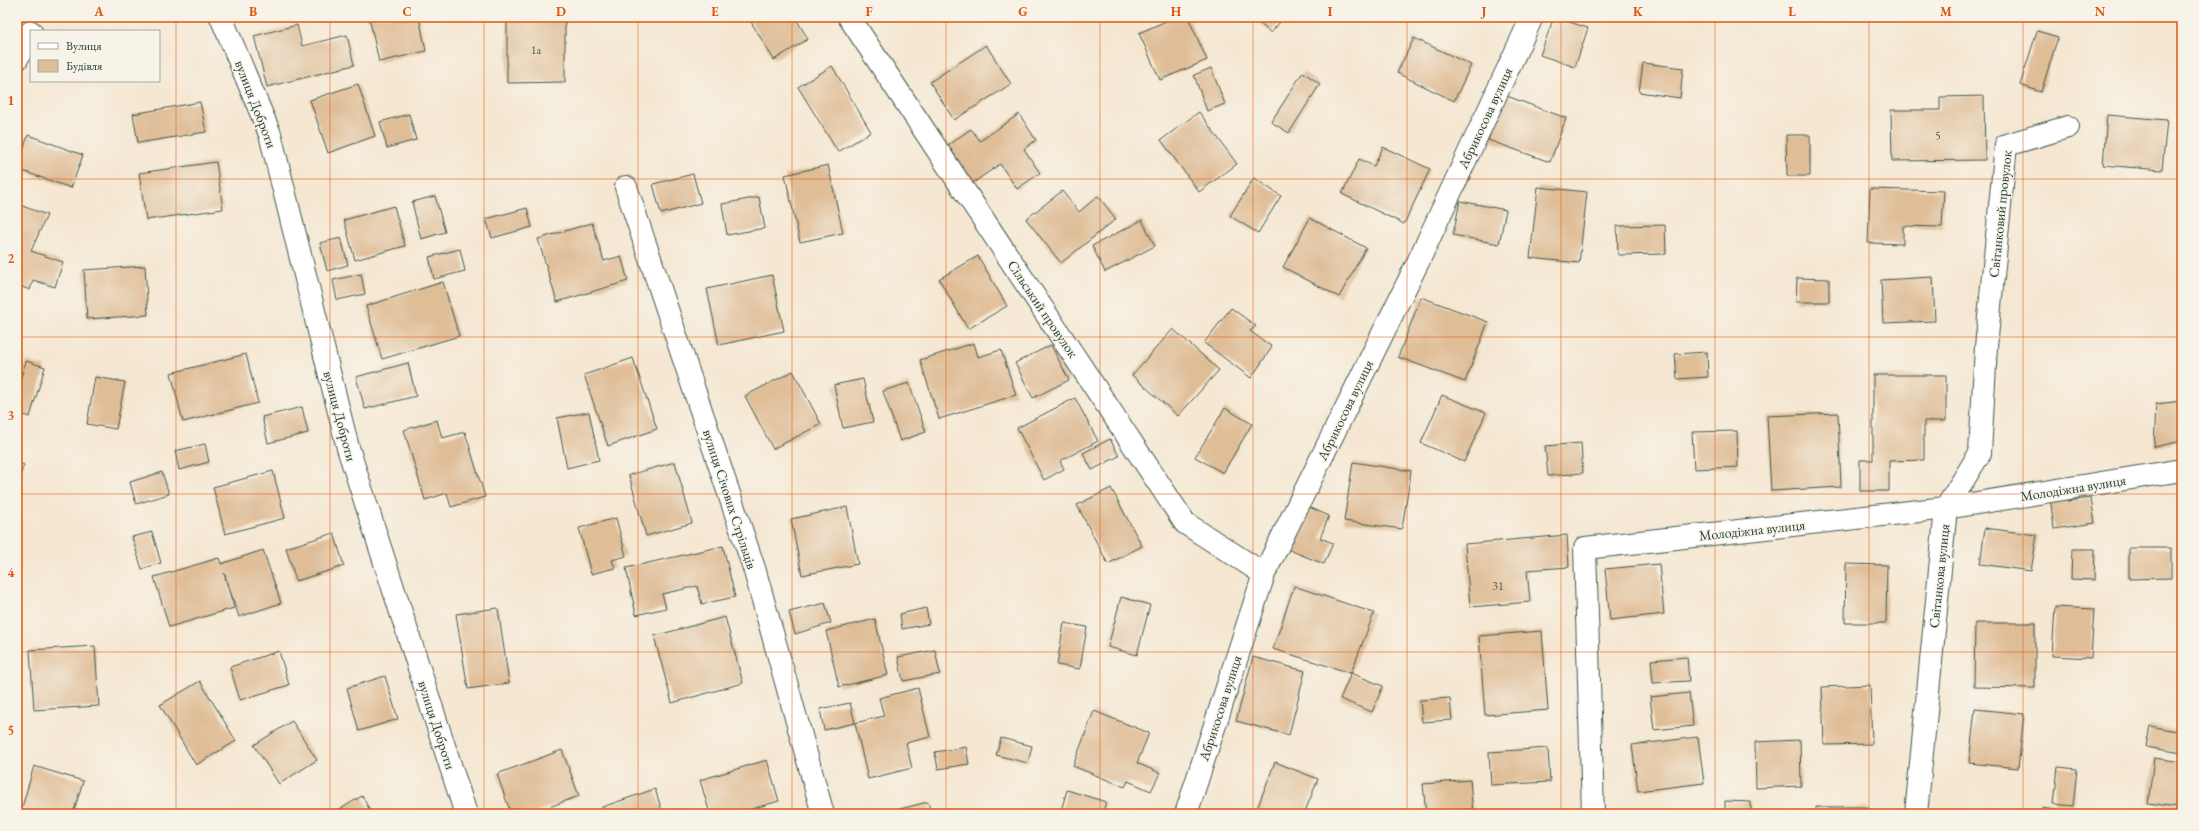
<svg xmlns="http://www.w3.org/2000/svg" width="2199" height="831" font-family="'EB Garamond',serif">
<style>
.building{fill:#dfbd97}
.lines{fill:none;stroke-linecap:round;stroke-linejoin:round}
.minor-casing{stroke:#3f564c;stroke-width:24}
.minor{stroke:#fff;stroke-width:22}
.grid{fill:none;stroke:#de580e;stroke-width:1;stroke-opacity:0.55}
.labels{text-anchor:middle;stroke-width:3;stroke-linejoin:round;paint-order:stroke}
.number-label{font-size:12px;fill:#4f5d4d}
.street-label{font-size:14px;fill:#1f3d34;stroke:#f7f3e8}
.neatline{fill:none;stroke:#de580e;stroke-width:1.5}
.grid-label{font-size:13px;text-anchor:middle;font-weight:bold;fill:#de580e}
</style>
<rect width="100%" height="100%" fill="#f7f3e8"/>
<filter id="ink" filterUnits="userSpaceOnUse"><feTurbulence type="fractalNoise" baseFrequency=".025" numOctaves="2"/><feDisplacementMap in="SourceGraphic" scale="8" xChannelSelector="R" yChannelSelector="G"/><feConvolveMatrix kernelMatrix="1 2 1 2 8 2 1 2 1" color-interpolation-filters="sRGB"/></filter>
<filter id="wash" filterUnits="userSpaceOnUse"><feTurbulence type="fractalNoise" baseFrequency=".012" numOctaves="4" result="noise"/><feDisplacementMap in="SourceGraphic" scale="16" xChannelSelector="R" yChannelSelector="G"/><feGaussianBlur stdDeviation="0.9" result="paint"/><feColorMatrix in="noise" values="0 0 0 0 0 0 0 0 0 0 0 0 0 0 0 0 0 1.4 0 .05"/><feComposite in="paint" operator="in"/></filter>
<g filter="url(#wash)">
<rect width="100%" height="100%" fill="#f5e7d2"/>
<g id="blocks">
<path class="building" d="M369 17H419L426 51 379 62Z
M507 17H565V82L507 83Z
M748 17H795L808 39 774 60Z
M1175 17H1188L1207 60 1160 80 1139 33Z
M1252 17H1284L1271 33Z
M1554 17 1588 28 1575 67 1540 55Z
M297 25 302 46 347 35 354 65 267 87 254 36Z
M2037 31 2058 37 2041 92 2020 85Z
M1414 38 1471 65 1454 101 1397 73Z
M986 45 1011 84 954 120 930 82Z
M1643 63 1683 68 1680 98 1639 92Z
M832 66 871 132 838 152 798 87Z
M1211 68 1225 104 1207 111 1194 75Z
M1303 72 1320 84 1289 133 1271 122Z
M358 84 375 136 328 153 310 100Z
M1504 95 1566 118 1550 162 1488 140Z
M1984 96 1985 160 1892 161 1891 110H1940V97Z
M200 102 206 132 138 143 133 114Z
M1199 112 1237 164 1199 192 1161 140Z
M409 114 416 140 387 148 380 122Z
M1019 114 1036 140 1024 149 1040 173 1017 189 1000 164 973 183 948 145 971 129 980 141Z
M2107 115 2167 120 2162 170 2103 165Z
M28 135 83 155 71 188 17 169Z
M1786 135H1810V176H1787Z
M1383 147 1430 169 1404 224 1342 194 1359 159 1374 166Z
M216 162 223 209 146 220 139 173Z
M828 165 843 233 800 242 785 175Z
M693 174 701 203 661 214 653 184Z
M1254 178 1281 196 1258 233 1230 216Z
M1538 187 1587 192 1579 263 1530 258Z
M1870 189 1944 191 1942 227 1903 226V244L1868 243Z
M1062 191 1079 212 1098 196 1116 219 1061 263 1026 219Z
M435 196 445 232 421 239 412 202Z
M759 197 765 228 727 235 722 204Z
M1460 201 1506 210 1499 244 1453 235Z
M17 204 47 215 31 251 63 262 55 287 33 280 30 290 17 285Z
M394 206 405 246 355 260 344 220Z
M527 208 532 227 492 238 486 219Z
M1310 218 1366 248 1339 297 1283 267Z
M1142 220 1155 246 1105 272 1092 246Z
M592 223 604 261 621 256 628 281 557 302 538 239Z
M1665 225 1666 254 1618 255 1617 226Z
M341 238 348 265 327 271 320 243Z
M460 249 465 271 434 279 429 257Z
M978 256 1007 306 968 329 939 279Z
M145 266 148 315 87 319 84 270Z
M361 274 365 294 337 300 333 280Z
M772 275 784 331 719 345 707 289Z
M1933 277 1935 321 1883 323 1881 280Z
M1797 278 1829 279V302H1796Z
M443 282 459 336 382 359 366 306Z
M1421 297 1488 322 1465 382 1398 357Z
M1231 308 1256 326 1250 331 1272 347 1251 378 1204 343Z
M1173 329 1219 370 1178 416 1132 375Z
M974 343 978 357 1001 350 1016 395 939 419 920 360Z
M1051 345 1069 380 1033 398 1015 363Z
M1707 352 1708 377 1677 379 1675 354Z
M246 354 258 403 183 422 171 373Z
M633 358 657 429 608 446 584 375Z
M26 361 45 367 30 417 17 413V390Z
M408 363 416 396 365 409 356 377Z
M793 371 821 424 773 449 745 396Z
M1873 375H1946V421H1924V460L1889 461V491H1860V460H1873Z
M95 377 125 382 116 429 87 424Z
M863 379 873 422 843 428 834 385Z
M909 383 926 432 900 441 883 391Z
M1442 395 1486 413 1464 462 1421 443Z
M1075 398 1098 441 1060 461 1064 469 1044 480 1017 428Z
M2182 401V441L2154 447 2156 404Z
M302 407 308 433 268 443 262 417Z
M1225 408 1252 424 1223 473 1195 457Z
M589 412 599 460 567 468 557 418Z
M1838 413 1841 487 1771 491 1767 416Z
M437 420 442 438 465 432 485 497 451 507 447 493 425 500 404 430Z
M1737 431 1738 467 1694 469 1692 432Z
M1110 439 1119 456 1092 470 1083 453Z
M1581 443 1583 473 1548 476 1545 446Z
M205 444 209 462 179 470 175 451Z
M17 462 24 465 17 482Z
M675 462 692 523 646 536 629 475Z
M1353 462 1411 471 1402 529 1344 521Z
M273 471 285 518 225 534 213 487Z
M162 472 169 494 136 504 130 482Z
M1111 488 1142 546 1108 564 1077 505Z
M2067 493 2068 501 2091 498 2095 523 2054 529 2050 496Z
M1307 506 1329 516 1320 538 1333 543 1324 564 1287 549Z
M847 507 858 564 802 575 791 519Z
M616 518 626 556 612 560 615 568 591 574 579 528Z
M1985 528 2037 535 2031 571 1980 564Z
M152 532 161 563 142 569 132 537Z
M334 533 344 566 296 581 286 548Z
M1567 535 1569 567 1527 570 1530 602 1470 607 1465 544Z
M723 546 735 597 702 604 697 586 662 594 666 608 636 615 626 568Z
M2129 548H2171V578L2129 579Z
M2072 549H2095L2094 580 2071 579Z
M263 550 281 603 239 617 224 573 234 608 169 627 154 577 219 558 221 564Z
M1659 564 1664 614 1610 620 1605 569Z
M1846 564 1887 565 1886 623H1845Z
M1294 586 1374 613 1351 673 1273 649Z
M1121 597 1150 605 1137 655 1108 647Z
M825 603 831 623 795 634 789 612Z
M2055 607 2094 609 2091 658 2052 656Z
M498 608 509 683 468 689 456 614Z
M926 608 929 624 902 629 900 614Z
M725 617 743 683 672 703 654 636Z
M875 619 888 675 839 687 826 631Z
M1064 623 1087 627 1080 669 1057 665Z
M1975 623H2035V688L1974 687Z
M1542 631 1548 710 1485 715 1479 636Z
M95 646 99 706 34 710 30 650Z
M935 650 940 674 903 681 898 657Z
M279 651 289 685 240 700 230 667Z
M1253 657 1305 671 1289 735 1236 721Z
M1687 657 1689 681 1653 683 1651 660Z
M1351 673 1383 686 1372 712 1340 699Z
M385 676 398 719 359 731 347 688Z
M200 681 236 741 196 765 160 705Z
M1870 685 1872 744 1824 745 1822 687Z
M918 688 930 737 906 743 912 768 868 779 855 723 884 716 879 698Z
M1689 693 1693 726 1654 730 1650 697Z
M1450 698 1452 720 1422 722 1420 700Z
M850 703 855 723 824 730 820 709Z
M1975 709 2024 714 2018 768 1969 763Z
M1094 711 1149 733 1137 763 1160 773 1151 791 1128 781 1125 787 1073 766Z
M292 721 317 760 279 784 254 745Z
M2150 726 2182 732V753L2146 747Z
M1698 737 1704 783 1638 791 1632 745Z
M1001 738 1032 746 1028 763 996 755Z
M1800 740 1801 786 1756 788 1755 742Z
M966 747 969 764 938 769 935 752Z
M1548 748 1550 782 1491 785 1489 752Z
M562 750 579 796 530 814H511L497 774Z
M2154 758 2182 762V783L2179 807 2148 803Z
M767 760 779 801 734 814H710L700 780Z
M1275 762 1318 779 1304 814H1255Z
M34 766 83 781 73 814H20Z
M2058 767 2077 769 2073 806 2054 804Z
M1470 780 1473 814H1426L1423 784Z
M655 789 663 814H604L602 807Z
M1067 790 1106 802 1102 814H1060Z
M362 796 372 814H332Z
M1725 801 1751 802V814H1725Z
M928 802 931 814H884V813Z
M1816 807H1868V814H1816Z
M2042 808 2070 812V814H2041Z
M1961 811 1986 813V814H1961Z"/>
</g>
</g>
<g filter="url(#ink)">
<use href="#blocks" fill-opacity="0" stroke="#3f564c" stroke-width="1"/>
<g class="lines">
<defs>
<path id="minor" d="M221 17 270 134 348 448 466 814
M849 17 1185 523 1264 574
M17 59 31 32
M626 187 754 568 823 814
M1186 814 1264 574 1418 262 1532 17
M1593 814 1585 548 1946 508 2182 470
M1916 814 1946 508 1980 453 1986 347 2006 145 2068 127"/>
</defs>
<use href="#minor" class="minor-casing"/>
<use href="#minor" class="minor"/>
</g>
</g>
<path class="grid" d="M176 17V814M330 17V814M484 17V814M638 17V814M792 17V814M946 17V814M1100 17V814M1253 17V814M1407 17V814M1561 17V814M1715 17V814M1869 17V814M2023 17V814M17 179H2182M17 337H2182M17 494H2182M17 652H2182"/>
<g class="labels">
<g class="number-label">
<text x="536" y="54">1а</text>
<text x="1938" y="139">5</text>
<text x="1498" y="590">31</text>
</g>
<g class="street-label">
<text transform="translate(256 104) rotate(69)" y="5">вулиця Доброти</text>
<text transform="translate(1485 118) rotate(-65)" y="5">Абрикосова вулиця</text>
<text transform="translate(2000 214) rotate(-84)" y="5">Світанковий провулок</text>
<text transform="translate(1043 309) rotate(56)" y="5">Сільський провулок</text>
<text transform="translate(1345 410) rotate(-64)" y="5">Абрикосова вулиця</text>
<text transform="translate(340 416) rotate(75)" y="5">вулиця Доброти</text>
<text transform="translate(2073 488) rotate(-9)" y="5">Молодіжна вулиця</text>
<text transform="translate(730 499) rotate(72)" y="5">вулиця Січових Стрільців</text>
<text transform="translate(1752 530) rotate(-6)" y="5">Молодіжна вулиця</text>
<text transform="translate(1939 576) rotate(-84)" y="5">Світанкова вулиця</text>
<text transform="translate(1220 708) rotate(-72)" y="5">Абрикосова вулиця</text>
<text transform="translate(437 725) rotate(72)" y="5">вулиця Доброти</text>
</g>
</g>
<rect width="2199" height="831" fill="none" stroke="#f7f3e8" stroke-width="44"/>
<rect x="30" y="30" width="130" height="52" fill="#f7f3e8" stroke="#a1aaa0"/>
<rect x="38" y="43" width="20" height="6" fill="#ffffff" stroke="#a1aaa0"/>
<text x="66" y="50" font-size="12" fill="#1f3d34">Вулиця</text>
<rect x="38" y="60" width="20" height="12" fill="#dfbd97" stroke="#a1aaa0"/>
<text x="66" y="70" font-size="12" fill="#1f3d34">Будівля</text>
<rect x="22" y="22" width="2155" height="787" class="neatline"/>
<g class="grid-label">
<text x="99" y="16">A</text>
<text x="253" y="16">B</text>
<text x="407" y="16">C</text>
<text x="561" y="16">D</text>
<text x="715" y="16">E</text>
<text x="869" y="16">F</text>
<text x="1023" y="16">G</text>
<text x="1176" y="16">H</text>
<text x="1330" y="16">I</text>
<text x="1484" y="16">J</text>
<text x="1638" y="16">K</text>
<text x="1792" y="16">L</text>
<text x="1946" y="16">M</text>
<text x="2100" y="16">N</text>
<text x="11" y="105">1</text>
<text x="11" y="263">2</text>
<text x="11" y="420">3</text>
<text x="11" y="577">4</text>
<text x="11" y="735">5</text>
</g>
</svg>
